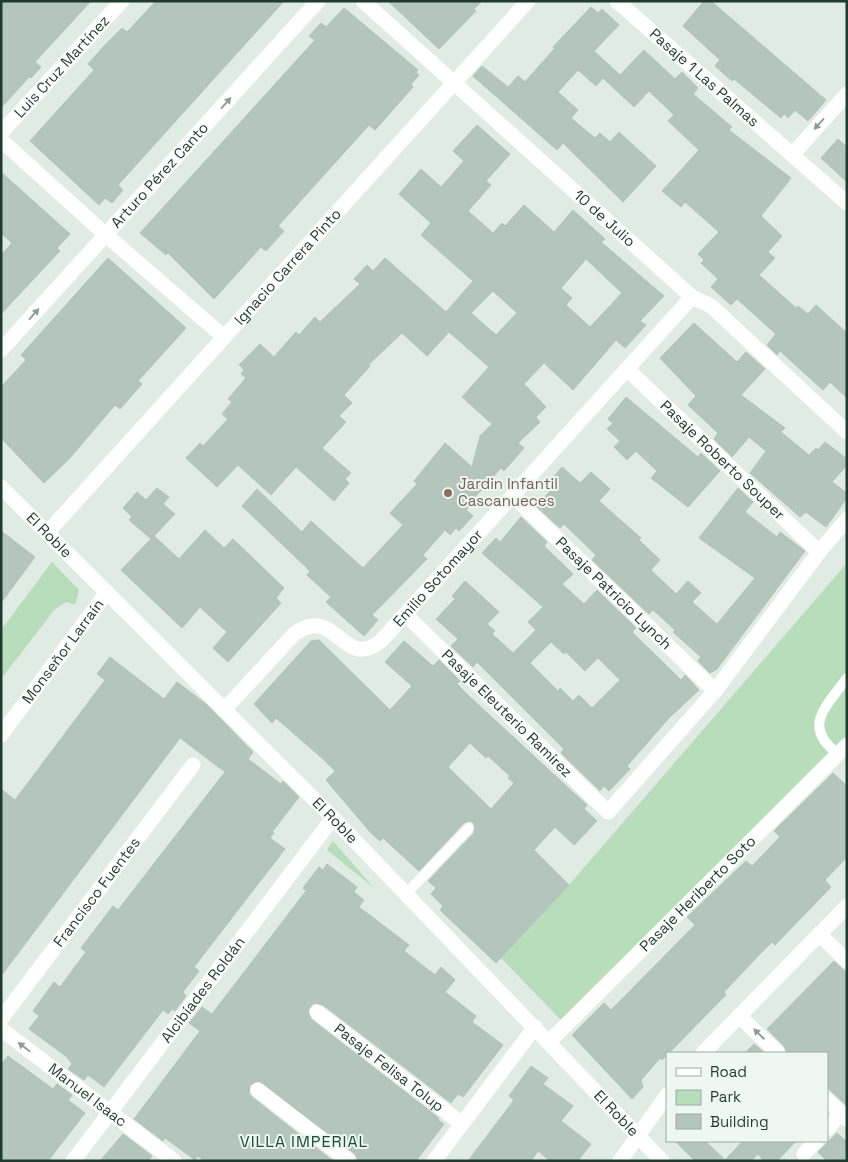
<svg xmlns="http://www.w3.org/2000/svg" width="848" height="1162" font-family="'Space Grotesk',sans-serif">
<style>
.green{fill:#b7ddbb}
.building{fill:#b4c5bc;stroke:#b1c4b9;fill-rule:evenodd}
.lines{fill:none;stroke-linecap:round;stroke-linejoin:round}
.lane{stroke:#fff;stroke-width:10}
.street{stroke:#fff;stroke-width:15}
.secondary{stroke:#fff;stroke-width:15}
.oneway{fill:#8f9d97}
.education-dot{fill:#8d6e63;stroke:#eff7f2;stroke-width:2}
.labels{text-anchor:middle;stroke-width:4;stroke-linejoin:round;paint-order:stroke}
.street-label{font-size:15px;fill:#1f3b2f;stroke:#eff7f2}
.education-label{font-size:15px;fill:#785e54;stroke:#eff7f2;text-anchor:start}
.neighbourhood-label{font-size:16px;letter-spacing:1px;fill:#1b4d39;stroke:#eff7f2}
</style>
<rect width="100%" height="100%" fill="#dfebe3"/>
<path class="green" d="M52 562 79 590 75 605 66 602 55 609 1 679V630Z
M847 563V736L563 1022 501 958 569 885Z
M333 841 374 888 327 850Z"/>
<path class="building" d="M1 1H91L35 62 41 67 31 78 29 77 1 108Z
M156 1H284L118 185 123 190 112 203 105 198 99 205 30 141 94 70 88 64 104 46 122 28 127 32Z
M388 1H482L474 9 476 11 439 49Z
M704 1H711L826 100 808 121 795 110 788 118 784 114 781 118 734 79 732 81 715 66 720 60 683 26Z
M591 7 598 13 602 9 619 25 594 51 620 75 644 50 675 79 682 72 698 88 693 94 732 127 729 130 791 178 761 216 782 236 768 252 775 258 759 275 796 308 798 306 808 314 816 305 847 333V398L830 382 823 390 780 351 777 355 767 345 776 334 737 299 731 305 711 287 718 279 701 263 704 260 698 254 719 232 685 202 681 207 662 191 699 150 668 121 674 115 649 91 634 107 603 78 596 86 578 70 558 92 578 110 571 118 595 138 600 133 610 142 619 132 656 166 623 202 563 143 557 150 473 76 482 66 508 87 518 76 525 82 555 48 553 47Z
M344 8 418 70 416 72 419 75 411 84 413 87 375 130 369 125 278 226 284 231 266 251 261 247 214 299 168 253 166 255 140 233 315 40 309 36 321 23 326 27Z
M477 125 510 154 486 181 491 185 468 211 493 233 502 223 505 226 524 205 554 232 573 210 605 239 601 242 664 296 640 321 646 325 625 348 616 340 573 390 544 363 524 384 546 407 536 417 540 422 518 443 524 448 504 471 501 468 474 498 476 499 466 510 473 516 459 531 456 528 450 535 445 530 423 555 427 559 372 615 378 620 364 636 326 602 331 597 307 575 310 571 242 506 257 489 302 532 311 521 363 568 403 525 390 513 417 484 414 481 445 443 472 467 480 436 492 424 462 397 489 367 449 332 427 356 402 333 368 365 370 366 344 395 352 403 339 416 346 422 322 448 351 473 345 479 349 483 334 501 296 467 271 495 238 465 217 487 186 458 200 443 203 446 228 419 222 414 232 402 228 399 246 378 241 374 244 370 239 365 260 344 274 357 296 332 299 335 315 317 320 322 360 284 354 279 367 265 373 271 385 258 446 312 473 281 421 235 431 223 399 194 421 169 441 187 464 161 453 151ZM586 259 622 293 590 327 566 305 572 298 561 288ZM493 291 517 313 496 335 471 313Z
M838 139 847 147V182L821 158Z
M1 172 70 234 57 248 60 251 57 254 1 314V255L12 243 1 233Z
M108 258 186 328 138 381 142 384 120 409 115 405 69 459 44 483 1 438V387L26 360 21 355Z
M694 323 737 362 746 352 765 369 741 395 785 428 781 432 809 455 816 448 818 450 825 442 847 459V465L832 482 847 493V498L826 527 806 512 800 517 750 473 766 451 749 437 732 457 714 439 718 433 688 405 696 396 660 358Z
M626 397 698 457 701 453 720 471 688 507 651 478 657 471 636 451 627 460 614 447 620 441 607 429 613 423 608 419Z
M562 467 580 483 591 472 610 489 599 501 641 538 639 540 660 560 651 570 676 594 688 581 701 593 692 602 717 624 755 578 699 538 738 488 753 502 745 512 777 537 780 532 805 551 717 669 710 673 698 661 701 657 673 632 675 630 653 610 649 614 592 560 596 555 564 524 560 528 536 506 555 486 550 481Z
M157 488 169 497 163 504 175 514 154 536 179 559 205 530 224 548 233 539 284 588 276 598 281 603 228 662 213 648 227 632 200 607 182 628 121 570 151 539 129 520 132 517 123 508 137 492 146 500Z
M521 517 547 542 544 546 573 574 562 584 584 604 597 590 636 628 632 632 681 680 685 675 699 690 669 718 627 766 630 769 609 791 604 786 600 791 561 753 564 749 477 662 473 667 451 646 458 639 436 619 455 599 452 596 465 581 499 612 487 624 495 631 492 634 513 653 536 630 528 622 543 607 482 553 496 538 500 542ZM551 642 564 654 566 652 585 671 598 658 620 680 592 708 579 695 573 701 560 688 558 691 530 663Z
M1 531 35 557 1 603Z
M319 640 390 710 412 686 385 662 404 641 433 666 439 660 460 681 457 684 470 697 587 805 584 809 597 821 574 845 555 827 534 850 569 885 496 963 440 910 443 906 431 894 436 888 428 881 474 833V823L470 821 464 823 419 871 383 838 380 841 371 833 326 780 335 771 323 759 276 718 272 723 254 704 311 641ZM470 743 486 758 488 756 510 776 508 778 514 783 491 809 448 767Z
M110 657 164 699 177 682 206 704 253 752 248 759 281 784 283 781 299 797 272 832 274 833 270 838 285 849 194 967 199 971 183 992 186 996 175 1011 172 1009 168 1014 163 1010 104 1087 88 1075 84 1080 68 1069 72 1064 67 1057 29 1029 39 1016 33 1011 54 982 60 987 86 952 81 948 113 906 118 910 225 772 180 738 1 976V789L15 800 105 680 97 674Z
M833 773 847 786V857L825 880 831 887 775 945 772 942 758 956 724 992 726 995 719 1002 662 1060 660 1058 641 1080 643 1087 632 1099 572 1035 604 1003 611 1010 695 925 687 917 746 861 752 866 780 837 774 831Z
M327 864 357 887 354 892 364 900 359 907 409 945 404 951 435 975 441 967 455 980 445 992 476 1016 472 1022 503 1045 463 1097 458 1094 451 1103 323 1005 314 1003 308 1010 311 1019 439 1118 438 1120 444 1124 416 1161H358L355 1154 259 1081 250 1085 249 1093 252 1097 333 1161H204L198 1156 195 1160 165 1138 163 1141 134 1119 200 1031 189 1023 202 1007 212 1014 306 891 303 888 319 867 323 870Z
M834 961 847 973V1106L827 1087V1053H787L784 1046 767 1029Z
M754 1044 765 1053H745Z
M8 1056 53 1089 57 1084 72 1095 68 1100 85 1113 48 1161H1V1065Z
M531 1066 548 1078 543 1084 573 1106 561 1121 591 1144 578 1161H550L538 1151 531 1161H468L514 1100 509 1096Z
M837 1133 847 1142V1161H827L818 1152Z
M123 1134 152 1156 148 1161H100Z
M675 1141H705L725 1160 743 1141H796L777 1161H764L758 1154 751 1161H695Z"/>
<g class="lines">
<path class="lane" d="M838 754C801 726 827 706 847 678
M406 894 469 828"/>
<g class="street">
<path id="s1" d="M363 1 692 297 711 306 847 432"/>
<path id="s2" d="M617 1 847 203"/>
<path id="s3" d="M1 133 122 1"/>
<path d="M1 140 106 235 224 337"/>
<path d="M792 155 847 94"/>
<path id="s4" d="M1 350 318 1"/>
<path id="s5" d="M627 369 819 552"/>
<path id="s6" d="M1 487 333 818 662 1161"/>
<path id="s7" d="M513 496 715 691"/>
<path id="s8" d="M47 533 528 1"/>
<path id="s9" d="M406 615 608 812 715 691 819 552 847 519"/>
<path id="s10" d="M224 710 295 633C337 604 342 672 381 641L692 297"/>
<path id="s11" d="M1 735 107 592"/>
<path d="M819 934 847 961"/>
<path id="s12" d="M317 1012 462 1124"/>
<path d="M739 1016 778 1053"/>
<path id="s13" d="M1 1019 193 765"/>
<path id="s14" d="M1 1029 174 1161"/>
<path id="s15" d="M549 1042 847 745"/>
<path d="M258 1090 349 1161"/>
<path d="M827 1100 847 1119"/>
<path d="M827 1129 841 1113"/>
<path d="M804 1154 816 1141"/>
<path id="s16" d="M73 1161 333 818"/>
<path d="M434 1161 535 1027"/>
</g>
<path class="secondary" d="M703 1053 847 906
M620 1161 667 1095"/>
</g>
<defs><path id="oneway-solid" d="M-6-.8H1V-3.2L6.5 0L1 3.2V.8H-6Z" transform="scale(1.25)"/></defs>
<g class="oneway">
<use href="#oneway-solid" transform="translate(226 103) rotate(-48)"/>
<use href="#oneway-solid" transform="translate(819 124) rotate(132)"/>
<use href="#oneway-solid" transform="translate(34 314) rotate(-48)"/>
<use href="#oneway-solid" transform="translate(759 1034) rotate(-136)"/>
<use href="#oneway-solid" transform="translate(24 1047) rotate(-143)"/>
</g>
<circle class="education-dot" cx="448" cy="493" r="5"/>
<g class="labels">
<g class="street-label">
<text dy="5" stroke="none"><textPath href="#s3" startOffset="90">Luis Cruz Martínez</textPath></text>
<text dy="5" stroke="none"><textPath href="#s2" startOffset="116">Pasaje 1 Las Palmas</textPath></text>
<text dy="5" stroke="none"><textPath href="#s4" startOffset="236">Arturo Pérez Canto</textPath></text>
<text dy="5" stroke="none"><textPath href="#s1" startOffset="325">10 de Julio</textPath></text>
<text dy="5" stroke="none"><textPath href="#s8" startOffset="359">Ignacio Carrera Pinto</textPath></text>
<text dy="5" stroke="none"><textPath href="#s5" startOffset="132">Pasaje Roberto Souper</textPath></text>
<text dy="5" stroke="none"><textPath href="#s6" startOffset="68">El Roble</textPath></text>
<text dy="5" stroke="none"><textPath href="#s10" startOffset="286">Emilio Sotomayor</textPath></text>
<text dy="5" stroke="none"><textPath href="#s7" startOffset="140">Pasaje Patricio Lynch</textPath></text>
<text dy="5" stroke="none"><textPath href="#s11" startOffset="104">Monseñor Larraín</textPath></text>
<text dy="5" stroke="none"><textPath href="#s9" startOffset="141">Pasaje Eleuterio Ramírez</textPath></text>
<text dy="5" stroke="none"><textPath href="#s6" startOffset="472">El Roble</textPath></text>
<text dy="5" stroke="none"><textPath href="#s13" startOffset="159">Francisco Fuentes</textPath></text>
<text dy="5" stroke="none"><textPath href="#s15" startOffset="210">Pasaje Heriberto Soto</textPath></text>
<text dy="5" stroke="none"><textPath href="#s16" startOffset="215">Alcibíades Roldán</textPath></text>
<text dy="5" stroke="none"><textPath href="#s12" startOffset="91">Pasaje Felisa Tolup</textPath></text>
<text dy="5" stroke="none"><textPath href="#s14" startOffset="109">Manuel Isaac</textPath></text>
<text dy="5" stroke="none"><textPath href="#s6" startOffset="878">El Roble</textPath></text>
</g>
<g class="education-label">
<text x="458" y="489">Jardin Infantil<tspan x="458" dy="17">Cascanueces</tspan></text>
</g>
<g class="neighbourhood-label">
<text x="304" y="1147">VILLA IMPERIAL</text>
</g>
</g>
<rect width="848" height="1162" fill="none" stroke="#1f3b2f" stroke-width="5"/>
<rect x="666" y="1052" width="162" height="90" fill="#eff7f2" stroke="#9caca4"/>
<rect x="676" y="1068" width="25" height="8" fill="#ffffff" stroke="#9caca4"/>
<text x="710" y="1077" font-size="15" fill="#1f3b2f">Road</text>
<rect x="676" y="1090" width="25" height="15" fill="#b7ddbb" stroke="#9caca4"/>
<text x="710" y="1102" font-size="15" fill="#1f3b2f">Park</text>
<rect x="676" y="1114" width="25" height="15" fill="#b4c5bc" stroke="#9caca4"/>
<text x="710" y="1127" font-size="15" fill="#1f3b2f">Building</text>
</svg>
